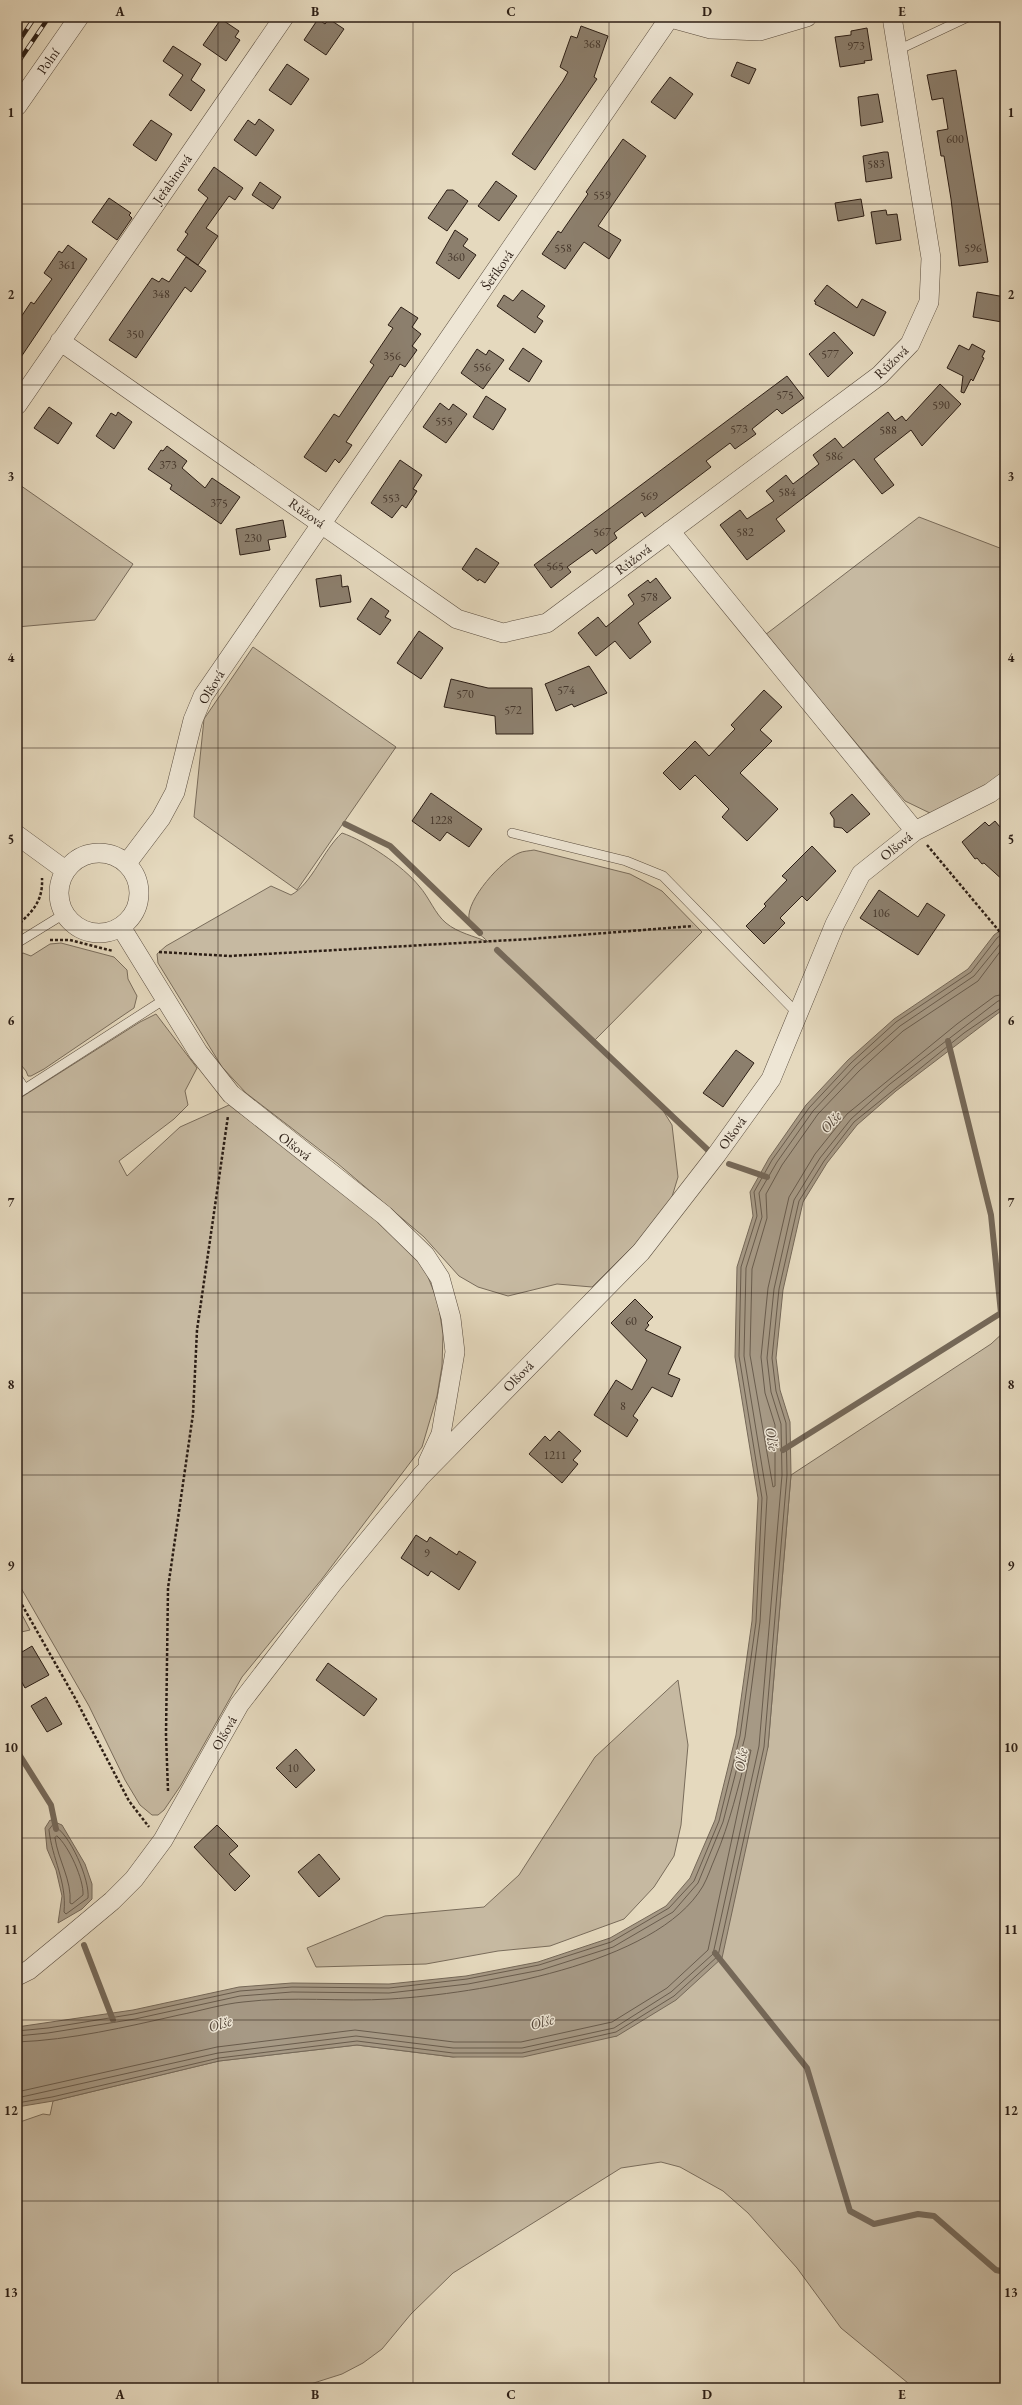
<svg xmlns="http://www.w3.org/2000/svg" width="1022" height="2405" font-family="'EB Garamond',serif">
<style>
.green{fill:#c6b9a1;stroke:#796c5b}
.water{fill:#a69985;stroke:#756858}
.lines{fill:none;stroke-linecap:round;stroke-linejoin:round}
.shore{stroke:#695c4d;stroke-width:1}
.stream{stroke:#756858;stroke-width:6}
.building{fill:#8c7f6d;stroke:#2c1e15}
.lane-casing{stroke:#5a4d3f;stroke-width:10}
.street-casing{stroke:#5a4d3f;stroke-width:20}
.path{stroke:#2c1e15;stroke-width:2.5;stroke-dasharray:3 2;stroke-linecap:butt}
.lane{stroke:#eee6d5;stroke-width:9}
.street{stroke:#eee6d5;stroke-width:19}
.rail-casing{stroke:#2c1e15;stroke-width:4.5}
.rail{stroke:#eee6d5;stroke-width:3;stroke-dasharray:9;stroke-linecap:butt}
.grid{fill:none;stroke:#2c1e15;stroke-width:1;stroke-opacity:0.55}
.labels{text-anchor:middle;stroke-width:3;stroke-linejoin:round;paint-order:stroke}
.number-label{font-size:12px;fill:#44362b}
.street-label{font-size:14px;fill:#2c1e15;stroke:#eee6d5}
.water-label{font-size:15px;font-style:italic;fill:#57493c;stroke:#eee6d5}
.neatline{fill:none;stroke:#2c1e15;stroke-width:1.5}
.grid-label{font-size:13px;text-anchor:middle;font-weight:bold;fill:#2c1e15}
</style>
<rect width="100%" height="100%" fill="#e5d9be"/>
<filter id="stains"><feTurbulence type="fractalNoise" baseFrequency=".005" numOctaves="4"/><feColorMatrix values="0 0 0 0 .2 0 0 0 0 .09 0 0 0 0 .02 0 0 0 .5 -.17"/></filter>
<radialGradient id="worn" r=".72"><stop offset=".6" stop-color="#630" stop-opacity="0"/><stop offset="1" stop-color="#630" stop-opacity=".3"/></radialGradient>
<path class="green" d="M17 483 133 564 95 620 17 627Z
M919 517 1005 550V776L934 815 905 801 765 635Z
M253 647 396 747 297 890 194 817 204 719Z
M342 833C366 841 403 866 419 886 429 897 435 914 446 923 458 933 474 936 488 942 481 934 472 931 469 919 466 900 502 860 519 853 523 851 529 851 534 850L630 874 662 891 702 932 593 1042 657 1101 672 1125 678 1177 671 1200 637 1242 592 1287 557 1284 508 1296 478 1287 459 1276 424 1237 337 1163 246 1093 222 1067 158 963 157 954 166 946 271 886 291 895C312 884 323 850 342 833Z
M61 943 114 957 127 970 128 979 137 996 134 1008 44 1069 31 1076H28L26 1071 17 1060V957L23 953 31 956 50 944Z
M156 1014 197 1068 185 1091 188 1105 174 1119 119 1161 127 1176 180 1127 229 1105 321 1175 407 1246 426 1272 438 1302 443 1334 442 1366 437 1396 422 1447 322 1579 242 1677 181 1785 164 1810 158 1815H152L140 1805 125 1780 89 1706 17 1581V1100L140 1022Z
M1005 1331V2388H914L841 2328 797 2268 748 2213 723 2191 680 2167 661 2162 621 2168 453 2273 411 2314 382 2349 363 2363 342 2374 298 2388H17V2123L43 2114 50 2115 53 2101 219 2061 357 2045 453 2057 617 2036 768 1747 791 1475 991 1344Z
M17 1605 30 1630 17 1633Z
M678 1680 688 1745 681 1825 674 1856 654 1887 624 1919 550 1946 498 1951 426 1964 316 1967 307 1948 385 1916 484 1907 519 1875 595 1757Z"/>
<path class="water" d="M1005 927V1008L896 1091 857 1125 827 1163 803 1202 783 1290 776 1358 780 1390 790 1422 791 1475 768 1747 722 1958 676 2000 617 2036 523 2057H453L357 2045 219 2061 53 2101 17 2107V2027L133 2010 239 1987 292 1983 389 1984 466 1976 538 1962 610 1938 666 1906 690 1878 715 1820 736 1735 752 1621 758 1498 735 1357 737 1267 753 1216 750 1192 769 1158 806 1105 848 1060 894 1019 968 969 994 935Z
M50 1820 62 1825 85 1864 92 1884V1899L82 1909 58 1923 62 1896 56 1870 47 1849 45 1828Z"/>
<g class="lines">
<path class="shore" d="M1005 945 978 981 903 1031 859 1071 818 1114 782 1165 766 1194 767 1218 752 1269 750 1355 773 1487 775 1486V1425L765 1393 761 1357 768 1288 789 1197 815 1154 847 1114 957 1024 995 996 1005 994
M53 1825C70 1833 90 1880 88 1898L66 1914 64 1912C67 1881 52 1859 49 1830Z
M57 1836C69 1846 84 1880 83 1895L72 1904 70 1903C72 1880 58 1860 55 1838Z
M17 2031 48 2028 134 2014 240 1991 292 1987 389 1988 467 1979 539 1965 611 1942 669 1908 694 1881 719 1821 740 1736 756 1622 762 1498 739 1356 741 1267 757 1216 754 1192 772 1160 809 1108 851 1063 896 1022 971 972 997 938 1005 932
M17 2036 48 2033 135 2019 240 1996 292 1992 389 1993 468 1984 541 1970 613 1947 673 1912 698 1883 723 1822 745 1737 760 1622 767 1497 744 1356 746 1268 762 1217 759 1193 777 1162 813 1111 855 1066 900 1026 974 976 1005 938
M17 2042C71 2040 126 2027 179 2015 200 2011 222 2004 243 2002 292 1996 341 2002 390 1999 475 1994 657 1965 703 1886 708 1877 711 1867 715 1858 730 1823 738 1787 748 1750H751L708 1950 667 1988 612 2022 521 2042H454L355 2030 217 2047 17 2092
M17 2098 218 2053 356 2036 453 2048H522L614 2028 671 1992 713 1954 759 1746 782 1475 781 1424 771 1392 767 1358 774 1289 794 1200 820 1158 851 1119 890 1084 998 1001 1005 1000
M17 2103 52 2097 219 2058 357 2041 453 2053H522L616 2032 674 1996 718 1956 764 1747 787 1475 786 1423 776 1391 772 1358 779 1289 799 1201 824 1161 854 1122 964 1033 1005 1005"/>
<path class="stream" d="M345 824 390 846 480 933
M497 950 710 1152
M729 1164 767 1177
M1001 1313 1005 1320
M783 1450 1001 1313 991 1215 948 1041
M17 1751 51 1805 56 1829
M84 1945 113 2020
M715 1953 807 2068 850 2211 874 2224 918 2214 934 2216 996 2270 1005 2272"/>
</g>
<path class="building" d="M221 19 239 31 235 37 240 40 226 61 203 45Z
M318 19 325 24 329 19 344 29 326 55 304 40Z
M581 26 608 36 594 77 597 79 535 170 512 154 563 81 568 72 560 67 571 36 577 38Z
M867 28 872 60 864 61 865 63 840 67 835 37 851 35V31Z
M173 46 201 64 191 80 205 90 191 111 169 95 183 75 163 61Z
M737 62 756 69 749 84 731 76Z
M287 64 309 79 291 105 269 90Z
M956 70 988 262 959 266 951 199 944 156H941L937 131 948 129 943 98 932 100 927 75Z
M670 77 693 94 675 119 651 102Z
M878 94 883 122 861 126 858 97Z
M259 119 274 130 256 156 234 140 248 120 255 125Z
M151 120 172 134 156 161 133 145Z
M623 139 646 156 598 226 621 240 609 259 584 242 565 269 542 254 558 231 561 233 565 227 588 194 586 192Z
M884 152H888L892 178 866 182 863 156Z
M214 167 243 188 235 200 229 196 206 228 218 236 198 265 177 250 188 234 185 232 208 198 198 190Z
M496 181 517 196 499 221 478 206Z
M260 182 281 197 273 209 252 195Z
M447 190H453L468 201 447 231 428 218Z
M109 198 131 213 129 215 132 218 117 240 92 222Z
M861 199 864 216 838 221 835 203Z
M886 210 887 215 897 214 901 240 876 244 871 212Z
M455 230 468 239 463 246 476 255 459 279 436 263Z
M68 245 87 259 17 363V323L31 302 34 304 52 279 44 273 59 251 62 253Z
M186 257 206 271 191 292 185 287 136 358 109 340 152 278 159 282 162 278 169 282Z
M827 285 857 308 862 299 886 312 874 336 815 304 816 302 814 301Z
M522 290 545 306 537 317 543 321 535 333 497 306 504 295 513 301Z
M977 292 1005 297V318H1003L1002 322 973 317Z
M401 307 418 318 412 327 421 334 412 346 417 350 405 367 400 364 392 377 390 376 346 442 352 445 346 454 339 463 335 459 326 472 304 457 334 414 339 417 374 365 370 362 393 328 388 325Z
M834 332 853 353 828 377 809 354Z
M972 344 985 351 982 357 984 358 973 381 971 379 964 393 961 392 963 376 947 368 959 345 969 350Z
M523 348 542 361 529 382 509 369Z
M477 349 486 355 489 350 504 360 483 389 461 373Z
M787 376 804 398 782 414 777 409 752 429 756 434 735 449 730 443 706 461 711 467 645 517 642 512 614 533 617 538 596 554 592 549 567 567 571 572 551 588 534 565Z
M940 384 961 404 922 446 911 430 874 459 894 485 882 494 854 459 776 519 785 531 747 560 720 525 740 510 747 519 774 501 766 491 786 475 793 484 819 464 813 455 835 438 843 448 888 412 895 421 902 416 906 421Z
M486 396 506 409 493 430 473 417Z
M440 403 449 410 453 404 467 414 446 443 423 427Z
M49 407 72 423 58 444 34 428Z
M118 412 132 422 114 449 96 436 111 413 116 416Z
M167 446 187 461 182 468 205 488 212 478 240 497 221 524 170 489 172 485 148 469 161 450 163 451Z
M400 460 422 475 413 489 417 491 406 508 402 505 392 518 371 503Z
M283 520 286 537 268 540 270 550 240 555 236 529Z
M476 548 499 563 485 583 479 579 478 581 462 569Z
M341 575 342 587 348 586 351 602 320 607 316 579Z
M656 578 671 598 638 623 651 642 630 659 615 641 596 656 578 633 598 617 606 627 634 604 628 595 648 580 650 583Z
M371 598 389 611 385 617 391 620 380 635 357 619Z
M419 631 443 648 421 679 397 663Z
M589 666 607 693 574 707 572 704 556 711 545 684Z
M451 679 488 688H532L533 734H496L495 716 444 707Z
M764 690 782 707 760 730 772 741 740 773 778 809 747 841 722 817 729 809 695 775 680 790 663 773 695 741 709 756 735 729 731 725Z
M431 793 482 829 469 847 447 832 440 841 412 821Z
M852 794 870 814 847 833 842 828 834 827V819L830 813Z
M995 821 1005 833V882L984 863 982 864 977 858 975 859 962 842 985 822 989 826Z
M812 846 836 871 807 901 802 896 780 918 785 923 764 944 746 926 766 906 764 904 787 880 782 876Z
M879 890 918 917 927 903 945 915 918 955 860 918Z
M736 1050 754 1063 723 1107 703 1093Z
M635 1299 653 1317 647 1323 649 1325 645 1330 681 1347 668 1374 680 1379 672 1397 652 1387 633 1416 638 1420 627 1437 594 1415 616 1380 632 1390 647 1360 611 1323Z
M559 1431 581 1451 573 1460 578 1464 562 1483 529 1454 545 1436 550 1441Z
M416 1535 427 1542 430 1537 457 1555 459 1551 476 1562 459 1590 431 1571 428 1576 401 1558Z
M32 1646 49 1675 25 1688 17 1673V1655Z
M328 1663 377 1699 364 1716 316 1680Z
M46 1697 62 1724 47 1732 31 1706Z
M296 1749 315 1770 296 1788 276 1768Z
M217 1825 238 1846 229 1854 250 1876 235 1891 194 1847Z
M319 1854 340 1879 319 1897 298 1872Z"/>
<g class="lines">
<defs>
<path id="lane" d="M898 50 968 17
M512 833 626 861 663 876 798 1014
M17 943 64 914
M17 1077 25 1089
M17 1094 165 999"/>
<path id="street" d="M671 18 711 29 760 31 807 17
M17 106 79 17
M60 341 457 619 503 633 547 623 880 375 910 344 929 302 931 258 892 17
M17 405 284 17
M670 531 915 831
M17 835 65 870
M59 893a40 40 0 1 1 80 0a40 40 0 1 1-80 0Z
M127 863 161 818 175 792 193 720 203 696 670 17
M121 927 198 1052 231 1094 384 1215 425 1255 440 1278 451 1318 455 1352 441 1434 428 1462
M17 1976 29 1970 69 1937 112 1901 134 1879 163 1840 239 1705 332 1584 421 1476 641 1252 717 1154 771 1079 835 924 861 874 915 831 990 793 1005 782"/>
</defs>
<use href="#lane" class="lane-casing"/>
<use href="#street" class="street-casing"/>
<path class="path" d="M927 845 1005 938
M20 923C35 909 43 899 42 878
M50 940H70L113 951
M159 952 230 956 530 939 693 926
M17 1596 75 1698 129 1801 149 1827
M168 1791 166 1735 168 1588 193 1414 197 1330 228 1116"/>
<use href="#lane" class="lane"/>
<use href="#street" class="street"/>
<defs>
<path id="rail" d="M17 44 35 17
M17 64 49 17"/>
</defs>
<use href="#rail" class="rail-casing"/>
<use href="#rail" class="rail"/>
</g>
<path class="grid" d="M218 17V2388M413 17V2388M609 17V2388M804 17V2388M17 204H1005M17 385H1005M17 567H1005M17 748H1005M17 930H1005M17 1112H1005M17 1293H1005M17 1475H1005M17 1657H1005M17 1838H1005M17 2020H1005M17 2201H1005"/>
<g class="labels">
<g class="number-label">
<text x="592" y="48">368</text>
<text x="856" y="50">973</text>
<text x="955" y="143">600</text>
<text x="876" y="168">583</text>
<text x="602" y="199">559</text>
<text x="563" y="252">558</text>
<text x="973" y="252">596</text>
<text x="456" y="261">360</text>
<text x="67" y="269">361</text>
<text x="161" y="298">348</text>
<text x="135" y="338">350</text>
<text x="830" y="358">577</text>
<text x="392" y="360">356</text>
<text x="482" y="371">556</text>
<text x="785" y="399">575</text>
<text x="941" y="409">590</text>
<text x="444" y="425">555</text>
<text x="739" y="433">573</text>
<text x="888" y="434">588</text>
<text x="834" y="460">586</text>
<text x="168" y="469">373</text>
<text x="787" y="496">584</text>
<text x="649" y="500">569</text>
<text x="391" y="502">553</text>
<text x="219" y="507">375</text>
<text x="602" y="536">567</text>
<text x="745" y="536">582</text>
<text x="253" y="542">230</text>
<text x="555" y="570">565</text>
<text x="649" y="601">578</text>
<text x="566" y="694">574</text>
<text x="465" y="698">570</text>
<text x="513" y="714">572</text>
<text x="441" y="824">1228</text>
<text x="881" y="917">106</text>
<text x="631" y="1325">60</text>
<text x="623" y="1410">8</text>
<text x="555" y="1459">1211</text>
<text x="427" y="1557">9</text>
<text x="293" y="1772">10</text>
</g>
<g class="street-label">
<text transform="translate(48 61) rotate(-55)" y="5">Polní</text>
<text transform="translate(172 179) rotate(-55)" y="5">Jeřabinová</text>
<text transform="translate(497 270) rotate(-55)" y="5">Šeříková</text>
<text transform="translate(891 362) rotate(-44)" y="5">Růžová</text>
<text transform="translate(307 513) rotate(35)" y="5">Růžová</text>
<text transform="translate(633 559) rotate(-37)" y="5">Růžová</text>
<text transform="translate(211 687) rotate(-59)" y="5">Olšová</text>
<text transform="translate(896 846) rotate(-39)" y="5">Olšová</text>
<text transform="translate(732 1133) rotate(-54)" y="5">Olšová</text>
<text transform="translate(295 1146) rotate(37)" y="5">Olšová</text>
<text transform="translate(518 1376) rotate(-46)" y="5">Olšová</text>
<text transform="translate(224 1733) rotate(-61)" y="5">Olšová</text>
</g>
<g class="water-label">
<text transform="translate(831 1122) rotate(-47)" y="5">Olše</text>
<text transform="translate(772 1439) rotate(81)" y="5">Olše</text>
<text transform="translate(741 1760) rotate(-82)" y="5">Olše</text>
<text transform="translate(542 2022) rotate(-15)" y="5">Olše</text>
<text transform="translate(220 2024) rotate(-17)" y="5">Olše</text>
</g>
</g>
<rect width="1022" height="2405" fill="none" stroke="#e5d9be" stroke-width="44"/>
<rect x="22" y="22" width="978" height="2361" class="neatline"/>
<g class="grid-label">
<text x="120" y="16">A</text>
<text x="315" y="16">B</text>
<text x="511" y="16">C</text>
<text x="707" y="16">D</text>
<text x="902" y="16">E</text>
<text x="11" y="117">1</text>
<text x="1011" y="117">1</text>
<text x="11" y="299">2</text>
<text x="1011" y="299">2</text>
<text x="11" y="481">3</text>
<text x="1011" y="481">3</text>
<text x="11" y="662">4</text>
<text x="1011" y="662">4</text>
<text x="11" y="844">5</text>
<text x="1011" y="844">5</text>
<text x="11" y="1025">6</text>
<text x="1011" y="1025">6</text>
<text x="11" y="1207">7</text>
<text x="1011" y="1207">7</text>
<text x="11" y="1389">8</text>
<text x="1011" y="1389">8</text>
<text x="11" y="1570">9</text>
<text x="1011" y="1570">9</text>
<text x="11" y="1752">10</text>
<text x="1011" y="1752">10</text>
<text x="11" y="1934">11</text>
<text x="1011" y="1934">11</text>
<text x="11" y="2115">12</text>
<text x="1011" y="2115">12</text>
<text x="11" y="2297">13</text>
<text x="1011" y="2297">13</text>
<text x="120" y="2399">A</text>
<text x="315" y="2399">B</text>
<text x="511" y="2399">C</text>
<text x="707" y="2399">D</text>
<text x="902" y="2399">E</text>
</g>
<rect width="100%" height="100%" filter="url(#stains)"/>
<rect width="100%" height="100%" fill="url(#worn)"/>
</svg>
